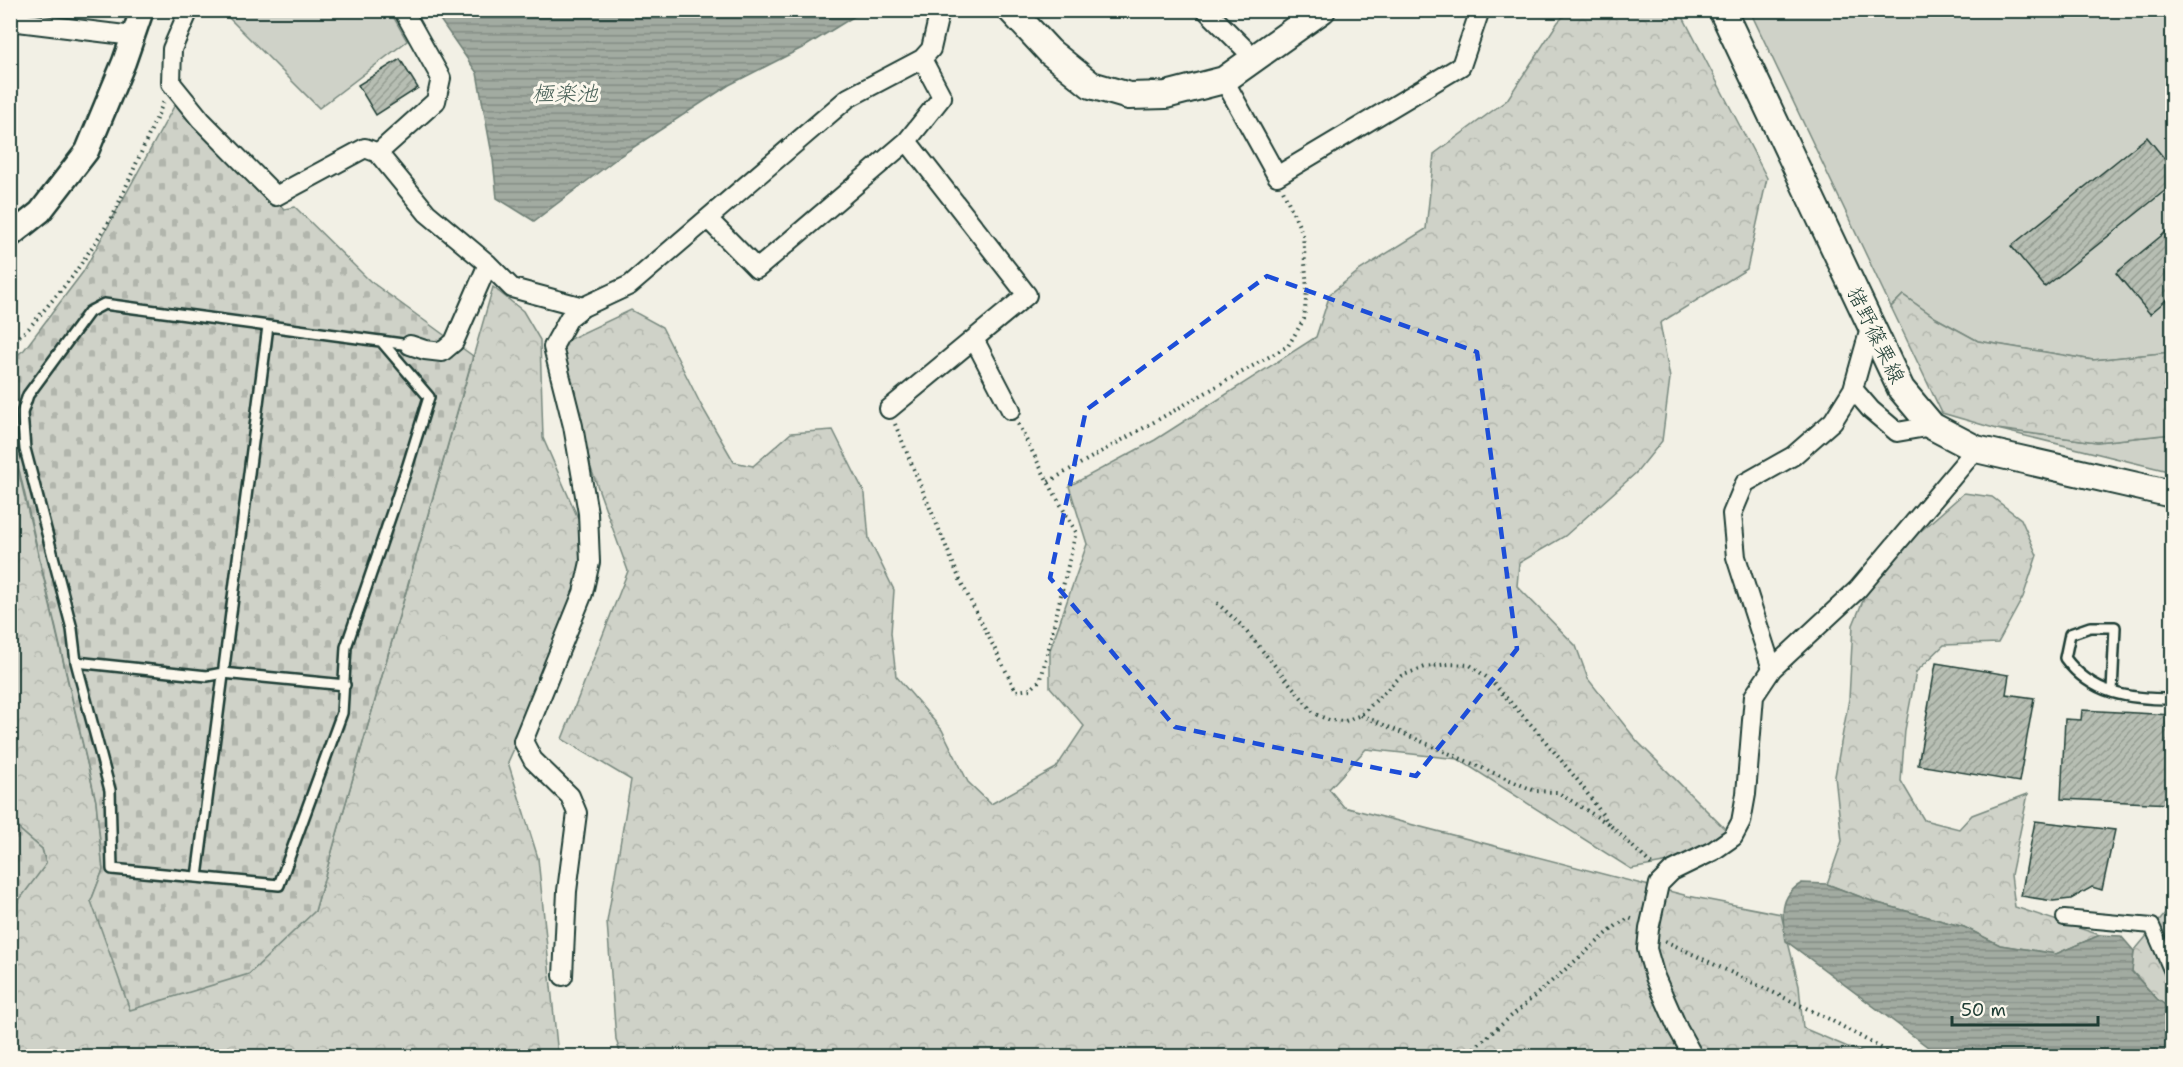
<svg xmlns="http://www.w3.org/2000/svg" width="2183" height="1067" font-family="'Shantell Sans','Klee One',sans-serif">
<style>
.green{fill:#cfd2c8;stroke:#77887e;stroke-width:1.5}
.forest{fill:url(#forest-crowns);stroke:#77887e;stroke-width:1.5}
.cemetery{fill:url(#cemetery-stones);stroke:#77887e;stroke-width:1.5}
.water{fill:url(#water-rules);stroke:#6e7f75;stroke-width:1.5}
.building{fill:url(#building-hatch);stroke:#1f3d34;stroke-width:1.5}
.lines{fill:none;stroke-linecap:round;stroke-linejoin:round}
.service-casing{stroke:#1f3d34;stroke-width:14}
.pedestrian-casing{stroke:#1f3d34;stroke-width:18}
.minor-casing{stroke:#1f3d34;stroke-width:22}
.tertiary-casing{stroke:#1f3d34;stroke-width:27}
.secondary-casing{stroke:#1f3d34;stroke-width:30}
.path{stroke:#1f3d34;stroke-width:4;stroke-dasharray:1.5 4.5;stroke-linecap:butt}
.service{stroke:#fbf7ec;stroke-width:9}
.pedestrian{stroke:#fbf7ec;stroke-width:14}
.minor{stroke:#fbf7ec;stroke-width:18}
.tertiary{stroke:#fbf7ec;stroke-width:22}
.secondary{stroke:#fbf7ec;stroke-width:26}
.marked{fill:none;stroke:#1d4ed8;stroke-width:4.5;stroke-dasharray:12 8;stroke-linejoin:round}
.labels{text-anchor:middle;stroke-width:6;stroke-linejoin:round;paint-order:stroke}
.street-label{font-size:21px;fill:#1f3d34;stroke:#fbf7ec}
.water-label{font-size:22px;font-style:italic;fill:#465e55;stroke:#fbf7ec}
</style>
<defs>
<pattern id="forest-crowns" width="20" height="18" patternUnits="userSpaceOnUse" patternTransform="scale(1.5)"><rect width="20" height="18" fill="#cfd2c8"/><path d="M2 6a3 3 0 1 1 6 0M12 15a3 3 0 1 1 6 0" fill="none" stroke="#b1b5ac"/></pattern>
<pattern id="cemetery-stones" width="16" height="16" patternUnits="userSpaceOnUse" patternTransform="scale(1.5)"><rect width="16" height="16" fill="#cfd2c8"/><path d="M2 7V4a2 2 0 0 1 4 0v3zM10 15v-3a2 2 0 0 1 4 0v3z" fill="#b1b5ac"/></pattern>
<pattern id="water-rules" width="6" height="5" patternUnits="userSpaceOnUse" patternTransform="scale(1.5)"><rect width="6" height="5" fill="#a2aba1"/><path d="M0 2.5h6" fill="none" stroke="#838c84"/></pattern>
<pattern id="building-hatch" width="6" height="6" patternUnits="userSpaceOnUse" patternTransform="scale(1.5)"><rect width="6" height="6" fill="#b7beb3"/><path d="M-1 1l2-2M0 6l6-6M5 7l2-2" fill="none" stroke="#949c92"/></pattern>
</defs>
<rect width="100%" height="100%" fill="#f2f0e5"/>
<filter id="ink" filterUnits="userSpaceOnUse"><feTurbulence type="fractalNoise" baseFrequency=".0167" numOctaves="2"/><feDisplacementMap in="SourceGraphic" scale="12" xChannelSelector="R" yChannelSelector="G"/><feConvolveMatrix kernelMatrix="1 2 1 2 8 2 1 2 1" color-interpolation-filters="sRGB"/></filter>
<g filter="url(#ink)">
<path class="green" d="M222 11H390L407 41 319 108Z
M1750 11H2172V352L2093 360 1978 341 1936 318 1903 295 1891 307Z
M1997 429 2097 442 2172 434V472Z"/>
<path class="forest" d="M1569 11H1680L1767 178 1747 269 1660 323 1670 378 1662 441 1637 472 1565 536 1519 563 1517 586 1576 646 1588 679 1637 741 1727 831 1685 859 1631 869 1458 759 1366 749 1329 789 1344 807 1688 896 1781 914 1799 986 1803 1028 1869 1056H621L616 1039 607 922 631 780 562 739 628 571 553 363 557 345 631 310 662 327 701 405 734 462 753 466 791 433 833 430 865 494 869 539 894 590 891 633 896 676 942 730 968 782 991 804 1056 768 1084 726 1050 687V650L1087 544 1069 486 1155 440 1316 337 1330 294 1360 270 1426 229 1434 154 1507 100 1558 22Z
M493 287 523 311 540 340 543 438 598 564 508 762 538 858 558 1056H11V911L46 863 42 849 20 830 13 817 11 802 10 435 96 801 103 870 91 901 315 911Z
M1903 295 1936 318 1978 341 2093 360 2172 352V434L2097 442 1997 429 1942 413 1891 307Z
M1964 493 1992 497 2021 519 2037 555 2023 597 1998 643 1944 645 1916 672 1905 730 1901 781 1924 820 1959 829 1972 815 2028 794 2011 875 2015 907 2100 935 2056 954 2000 945 1964 927 1874 902 1827 884 1842 841 1835 776 1849 699 1853 625 1869 586 1914 537Z
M2172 855V1010L2157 999 2132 971 2134 951 2171 907 2166 869Z"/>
<path class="cemetery" d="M177 101 284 209 295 207 370 281 473 356 315 911 249 974 130 1010 91 901 103 870 96 801 11 435 10 360 24 350 83 272Z
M11 802 13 817 20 830 42 849 46 864 11 911Z"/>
<path class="water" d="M434 11H863L806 46 729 85 620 156 534 221 497 198 493 160 477 73Z
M1802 883 1827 884 1874 902 1964 927 2000 945 2056 954 2100 935 2121 936 2134 951 2132 972 2157 999 2172 1010V1056H1940L1786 941C1782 917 1778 896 1802 883Z"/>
<path class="building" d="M400 59 418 88 376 115 358 85Z
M2147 137 2172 168V185L2045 287 2011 246Z
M2172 227V295L2150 314 2116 273Z
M1936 663 2009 675 2006 694 2034 698 2019 782 1918 765Z
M2082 710 2172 715V804L2061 799 2065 719 2081 720Z
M2035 821 2115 830 2102 890 2092 887 2071 899 2053 901 2021 896Z"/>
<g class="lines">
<defs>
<path id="service" d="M382 342 429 397 407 468 346 647 342 713 279 885 112 869 110 790 76 662 72 629 25 449 22 413 28 395 89 312 104 304 410 345
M76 662 207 676 223 673 345 685
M2112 692 2115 627H2090L2070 634 2065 658C2092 695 2130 699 2172 699
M197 877 268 326"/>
<path id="pedestrian" d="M2064 918 2152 926 2172 972"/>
<path id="minor" d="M189 10 172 49 171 83 201 120 276 196 365 148 378 153
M403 10 441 78 436 101 378 153 427 213 488 264 512 288 583 307
M1206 10 1254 58
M10 21 133 36
M1224 80 1277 176 1461 66 1480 10
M708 219 757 269 907 141 942 97 922 59
M974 339 1011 410
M410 345 425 350 442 352 454 342 488 264
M1853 389 1871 410 1897 432 1932 426
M889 409 1027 295 907 141
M1772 669 1736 557 1732 514 1745 483 1793 456 1833 421 1853 389 1871 325
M563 976 567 891 577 813 570 796 533 760 523 741 583 593 590 562 588 513 573 426 553 347 569 318 583 307 630 285 848 98 922 59 931 49 940 10
M1693 1056 1678 1029 1655 977 1647 949 1649 929 1659 884 1672 871 1713 851 1733 837 1741 822 1746 794 1754 696 1772 669 1858 589 1976 449"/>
<path id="tertiary" d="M10 236 40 212 87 151 124 62 142 10"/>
<path id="secondary" d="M1011 10 1050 52 1091 85 1129 96 1166 95 1224 80 1322 10
M1722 10 1901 389 1932 426 1976 449 2172 494"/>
</defs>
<use href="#service" class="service-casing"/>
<use href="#pedestrian" class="pedestrian-casing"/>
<use href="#minor" class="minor-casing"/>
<use href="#tertiary" class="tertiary-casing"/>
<use href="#secondary" class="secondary-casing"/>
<path class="path" d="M10 344 29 328 72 277 113 216 164 101
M895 424 960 580 1016 691 1031 689 1041 679 1076 532 1048 482
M1018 424 1048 482 1288 346 1304 319 1307 290 1303 235 1283 190
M1217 603 1241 625 1315 714 1329 720 1345 721 1361 715 1401 676 1425 667 1449 664 1470 665 1489 679 1536 730 1579 782 1610 825
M1361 715 1535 791 1557 792 1610 825 1654 867
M1665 941 1829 1019 1895 1056
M1465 1056 1617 925 1629 918 1634 920"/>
<use href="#service" class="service"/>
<use href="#pedestrian" class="pedestrian"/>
<use href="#minor" class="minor"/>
<use href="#tertiary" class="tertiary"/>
<use href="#secondary" class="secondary"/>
</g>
</g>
<path class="marked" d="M1267 276 1477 352 1517 649 1416 776 1175 727 1050 578 1086 410Z"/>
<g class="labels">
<g class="street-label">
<text transform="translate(1876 335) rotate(64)" y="7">猪野篠栗線</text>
</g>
<g class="water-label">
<text x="565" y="101">極楽池</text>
</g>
</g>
<rect width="2183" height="1067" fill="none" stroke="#fbf7ec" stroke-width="36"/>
<rect x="18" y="18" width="2147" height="1031" fill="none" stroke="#1f3d34" stroke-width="2" filter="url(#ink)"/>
<path d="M1952 1016v9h146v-9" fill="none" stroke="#1f3d34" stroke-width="3"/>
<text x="1961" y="1016" font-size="18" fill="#1f3d34" stroke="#fbf7ec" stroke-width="4.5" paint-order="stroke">50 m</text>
</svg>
